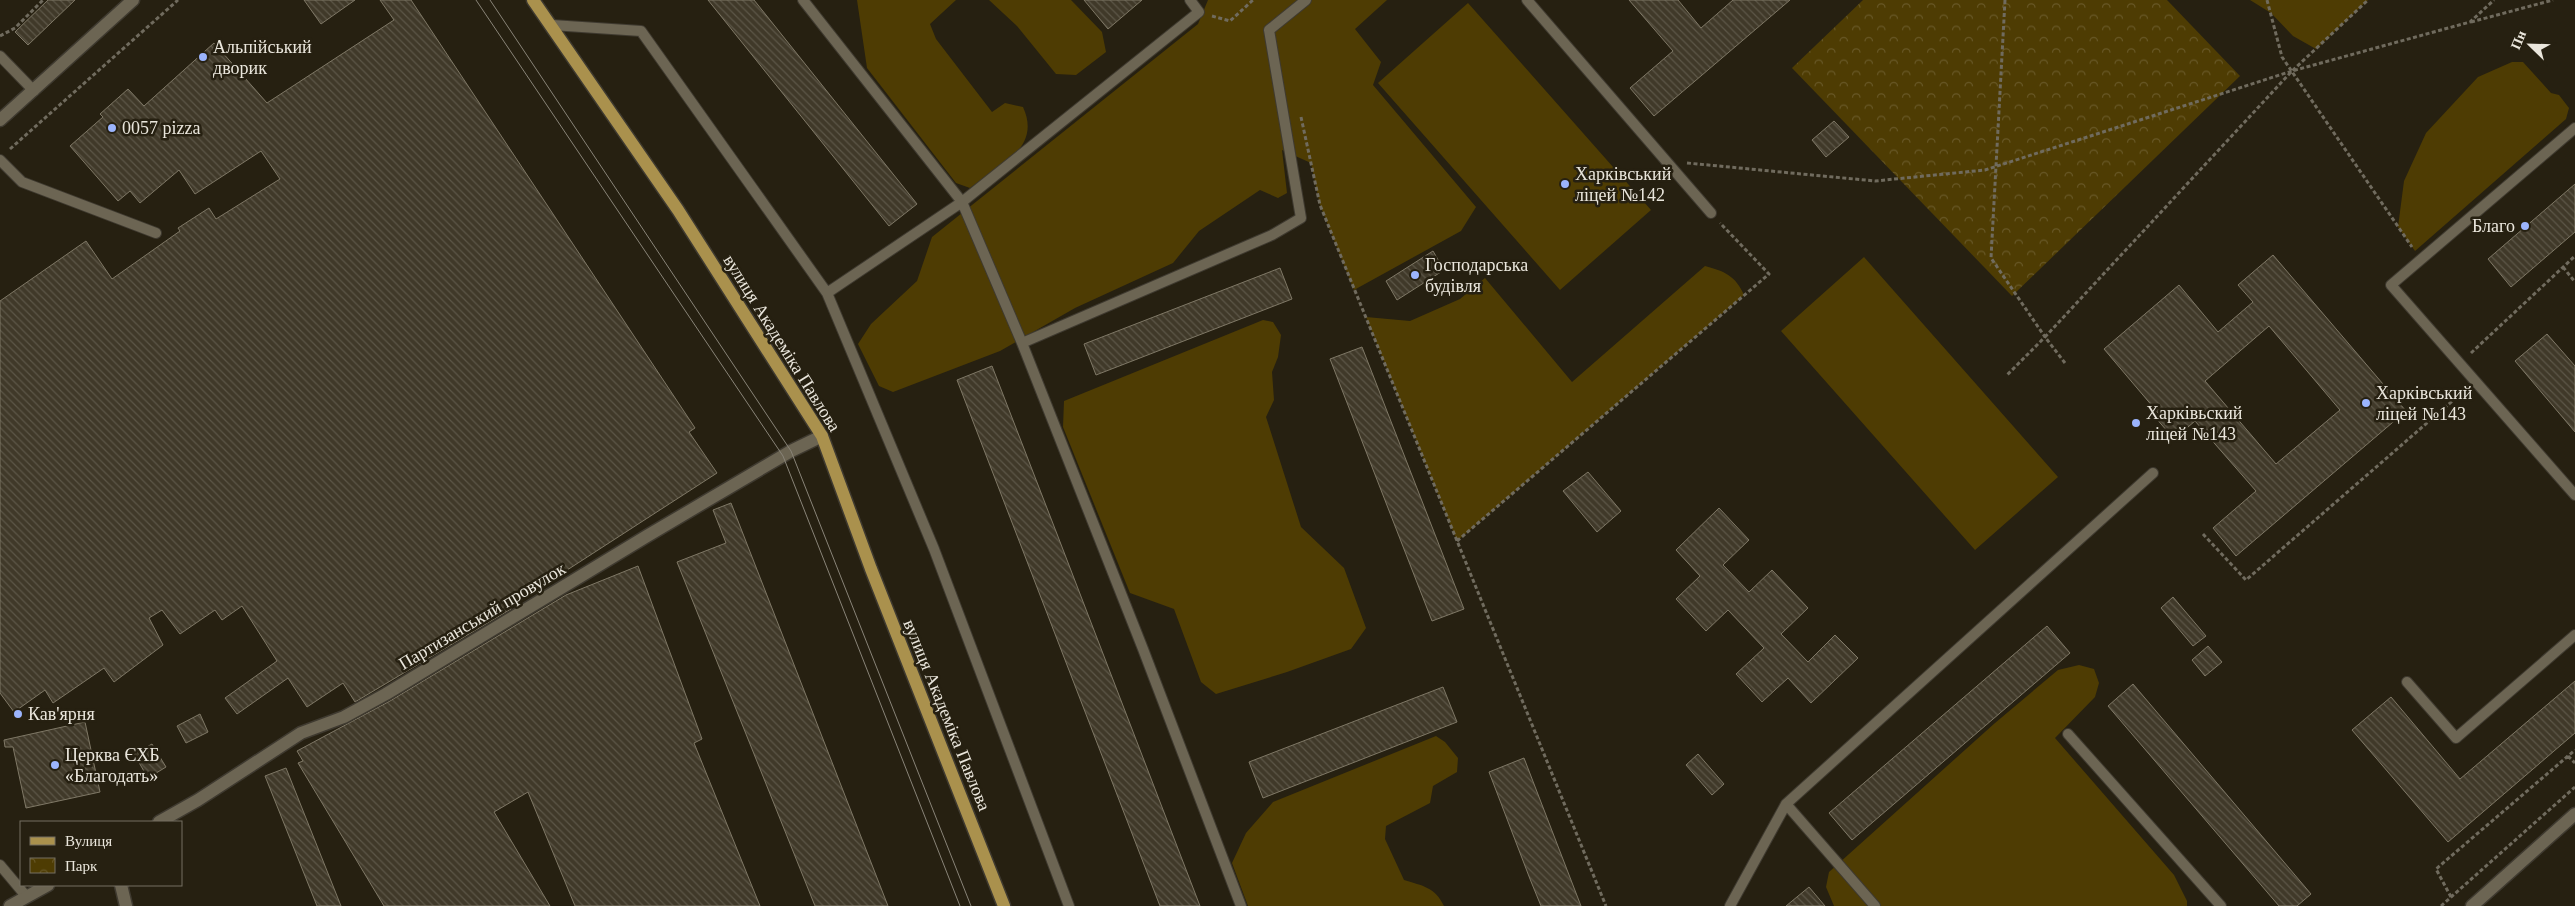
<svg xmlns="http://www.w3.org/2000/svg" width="2575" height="906" font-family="Georgia,serif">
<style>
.park{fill:url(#park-crowns)}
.garden{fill:#4e3c03}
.building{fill:url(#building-back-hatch);stroke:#7f7866;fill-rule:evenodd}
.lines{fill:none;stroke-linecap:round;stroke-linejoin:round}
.service-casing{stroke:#3f3a30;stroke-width:12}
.minor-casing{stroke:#3f3a30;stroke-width:15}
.tertiary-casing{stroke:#3f3a30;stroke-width:15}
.primary-casing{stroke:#3f3a30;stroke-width:15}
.path{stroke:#706b5e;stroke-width:3;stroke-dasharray:4 2.5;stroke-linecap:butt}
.service{stroke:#6c6553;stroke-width:10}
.minor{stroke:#6c6553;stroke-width:12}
.tertiary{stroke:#6c6553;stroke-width:12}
.primary{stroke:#aa914d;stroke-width:12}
.tram{stroke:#898478;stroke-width:1}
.poi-dot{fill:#9bb4fd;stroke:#262011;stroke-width:2}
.labels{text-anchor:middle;stroke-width:5;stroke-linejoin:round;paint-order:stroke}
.poi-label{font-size:18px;fill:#eae6dc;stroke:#262011;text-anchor:start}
.street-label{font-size:18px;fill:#eae6dc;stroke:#262011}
</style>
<defs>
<pattern id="park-crowns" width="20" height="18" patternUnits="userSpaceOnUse" patternTransform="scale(1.25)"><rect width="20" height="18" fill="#4e3c03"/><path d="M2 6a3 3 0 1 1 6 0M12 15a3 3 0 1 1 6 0" fill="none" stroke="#685827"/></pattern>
<pattern id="building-back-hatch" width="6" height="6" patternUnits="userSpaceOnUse" patternTransform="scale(1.25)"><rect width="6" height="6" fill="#403929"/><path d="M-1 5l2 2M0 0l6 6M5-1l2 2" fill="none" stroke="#5c5647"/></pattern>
</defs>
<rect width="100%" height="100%" fill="#262011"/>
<path class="park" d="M1863 0H2167L2240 76 2012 296 1792 68Z"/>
<path class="garden" d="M857 0H956L930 24 936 39 992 112 1005 103 1023 107C1042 148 999 166 970 188L956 183 867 68Z
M989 0H1071L1102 32 1106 52 1076 75 1056 74 1017 26Z
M1208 0H1387L1355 29 1381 62 1373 85 1476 207 1461 231 1354 290 1320 205 1311 163 1282 150 1287 193 1278 198 1260 190 1199 231 1173 263 1075 308 1000 351 893 392 879 386 858 344 871 324 917 281 932 237 1198 24Z
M2250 0H2368L2316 49 2293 36 2271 13Z
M1468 3 1651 210 1560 290 1378 83Z
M2512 62H2523L2551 93 2559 95 2569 108 2566 119 2415 251 2398 227 2404 181 2426 133 2478 77Z
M1864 257 2058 477 1975 550 1781 331Z
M1705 266C1724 271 1736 276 1744 295L1457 541 1366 317 1410 321 1460 299 1485 278 1572 382Z
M1263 320 1273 322 1281 335 1278 357 1272 372 1274 400 1266 417 1301 527 1344 568 1366 628 1351 649 1287 672 1216 694 1201 682 1174 609 1130 593 1063 427 1064 401Z
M2079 665 2094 669 2099 683 2095 697 2055 738 2174 875 2187 901V906H1834L1826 887 1829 872 1995 723 2058 670Z
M1436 736 1445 742 1458 758 1457 772 1433 786 1430 803 1386 826 1385 839 1404 880C1423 886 1435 887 1444 906H1248L1232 863 1246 833 1273 802Z"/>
<path class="building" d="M48 0H75L28 45 15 32Z
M304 0H355L321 24Z
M380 0H411L695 428 689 432 717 473 510 607 511 609 355 702 343 683 307 707 288 678 237 714 225 698 277 661 242 606 222 620 215 610 180 634 162 610 149 618 163 645 114 682 104 668 53 703 45 690 14 712 0 693V301L86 241 112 279 180 231 178 228 209 208 216 219 280 179 261 151 195 194 179 170 140 203 130 191 118 201 70 146 103 117 100 114 128 89 144 106 214 43 267 103 394 20Z
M708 0H754L917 204 889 226Z
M1084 0H1142L1108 29Z
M1629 0H1678L1701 28 1733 0H1790L1654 116 1630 88 1673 51Z
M1834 121 1849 137 1826 157 1812 140Z
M2575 184V232L2511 287 2488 259Z
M1433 251 1444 270 1397 300 1386 281Z
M2273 255 2406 411 2236 556 2213 528 2256 491 2195 421 2174 439 2155 417 2159 414 2104 349 2179 285 2218 332 2253 302 2238 285ZM2269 326 2340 410 2276 464 2205 381Z
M1280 268 1292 299 1096 375 1084 344Z
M2547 334 2575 366V432L2515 361Z
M1362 347 1464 609 1432 621 1330 359Z
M992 366 1057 534 1200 906H1160L957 380Z
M1588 472 1621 511 1597 532 1563 491Z
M731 503 888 906H815L677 562 726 543 713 510Z
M1719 508 1749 540 1723 565 1749 592 1772 570 1808 608 1781 634 1808 662 1835 635 1858 658 1811 703 1788 678 1762 702 1736 674 1764 648 1728 610 1706 631 1676 599 1700 576 1676 550Z
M638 566 702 739 694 743 760 906H575L528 792 494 812 550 906H384L298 763 303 761 297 751 390 701 566 595Z
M2173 597 2206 636 2193 646 2161 608Z
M2047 626 2070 653 1852 840 1829 813Z
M2208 646 2222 662 2205 676 2192 660Z
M2575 681V733L2448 842 2352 730 2391 697 2460 779Z
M2133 684 2311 894 2297 906H2279L2108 706Z
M1443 687 1457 722 1263 798 1249 762Z
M200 714 208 732 186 743 177 726Z
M85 722 100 792 26 808 13 747H5L4 740Z
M152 744 166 767 148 778 134 754Z
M1698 754 1724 784 1712 795 1686 765Z
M1524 758 1581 906H1541L1530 879 1489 772Z
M286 768 341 906H317L265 776Z
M1809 887 1825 906H1786Z"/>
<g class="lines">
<defs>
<path id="service" d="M803 0 962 202 1022 343 1143 649 1241 906
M1527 0 1711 213
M552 25 641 31 827 293 934 549 1069 906
M0 56 34 91
M2575 128 2391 285 2575 495
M0 160 22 182 156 233
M827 293 962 202 1199 12 1190 0
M1022 343 1272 235 1301 218 1269 30 1306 0
M2407 682 2456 738 2575 635
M2068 734 2221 906
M1786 804 1875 906
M0 865 26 896
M1730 906 1786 804 2153 473"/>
<path id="minor" d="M159 822 198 800 301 733 344 717 386 694 647 536 791 451 822 436
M121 885 126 906
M10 906 48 885"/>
<path id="tertiary" d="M0 120 133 0
M2472 906 2575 814"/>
<path id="primary" d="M533 0 678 210 822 436 871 569 1004 906"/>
</defs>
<use href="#service" class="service-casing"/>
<use href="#minor" class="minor-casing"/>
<use href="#tertiary" class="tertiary-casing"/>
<use href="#primary" class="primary-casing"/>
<path class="path" d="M2005 0 1991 258 2045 337 2007 375
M2267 0 2282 57 2412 247
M1212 16 1230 21 1253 0
M2471 22 2553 0
M0 36 15 28 43 0
M1301 117 1320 205 1606 906
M10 149 178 0
M1687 163 1875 181 1985 170 2292 71 2470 22 2494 0
M2563 267 2575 282
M2471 353 2575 256
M2065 363 2045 337 2292 71 2368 0
M2203 534 2246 580 2465 390
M1457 541 1769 274 1720 223
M2568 756 2575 763
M2451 897 2436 869 2575 750
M2441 906 2575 787"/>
<use href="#service" class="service"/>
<use href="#minor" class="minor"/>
<use href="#tertiary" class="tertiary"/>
<use href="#primary" class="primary"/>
<path class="tram" d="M476 0 783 456 960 906
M490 0 791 451 971 906"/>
</g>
<g class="poi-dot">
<circle cx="203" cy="57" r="5"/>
<circle cx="112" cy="128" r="5"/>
<circle cx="1565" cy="184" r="5"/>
<circle cx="2525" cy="226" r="5"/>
<circle cx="1415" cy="275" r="5"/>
<circle cx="2366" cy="403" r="5"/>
<circle cx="2136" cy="423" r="5"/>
<circle cx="18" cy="714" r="5"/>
<circle cx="55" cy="765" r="5"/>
</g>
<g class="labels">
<g class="poi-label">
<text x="213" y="53">Альпійський<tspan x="213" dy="21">дворик</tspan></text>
<text x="122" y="134">0057 pizza</text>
<text x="1575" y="180">Харківський<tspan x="1575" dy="21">ліцей №142</tspan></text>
<text x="2515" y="232" text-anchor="end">Благо</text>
<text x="1425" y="271">Господарська<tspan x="1425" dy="21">будівля</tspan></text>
<text x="2376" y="399">Харківський<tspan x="2376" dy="21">ліцей №143</tspan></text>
<text x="2146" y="419">Харківьский<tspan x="2146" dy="21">ліцей №143</tspan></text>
<text x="28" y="720">Кав'ярня</text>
<text x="65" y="761">Церква ЄХБ<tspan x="65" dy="21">«Благодать»</tspan></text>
</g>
<g class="street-label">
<text transform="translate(782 343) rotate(58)" y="6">вулиця Академіка Павлова</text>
<text transform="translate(482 616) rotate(-31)" y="6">Партизанський провулок</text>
<text transform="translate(947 715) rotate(68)" y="6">вулиця Академіка Павлова</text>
</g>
</g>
<rect x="20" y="821" width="162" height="65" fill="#262011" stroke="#746f62"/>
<rect x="30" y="837" width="25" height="8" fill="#aa914d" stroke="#746f62"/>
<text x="65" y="846" font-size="15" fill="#eae6dc">Вулиця</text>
<rect x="30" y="858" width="25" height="15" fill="url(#park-crowns)" stroke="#746f62"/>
<text x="65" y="871" font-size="15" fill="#eae6dc">Парк</text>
<g transform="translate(2530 45) rotate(293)" stroke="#262011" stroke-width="4" paint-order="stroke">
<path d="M0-4L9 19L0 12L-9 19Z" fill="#eae6dc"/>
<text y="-8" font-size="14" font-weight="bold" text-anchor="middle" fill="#eae6dc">Пн</text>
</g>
</svg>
